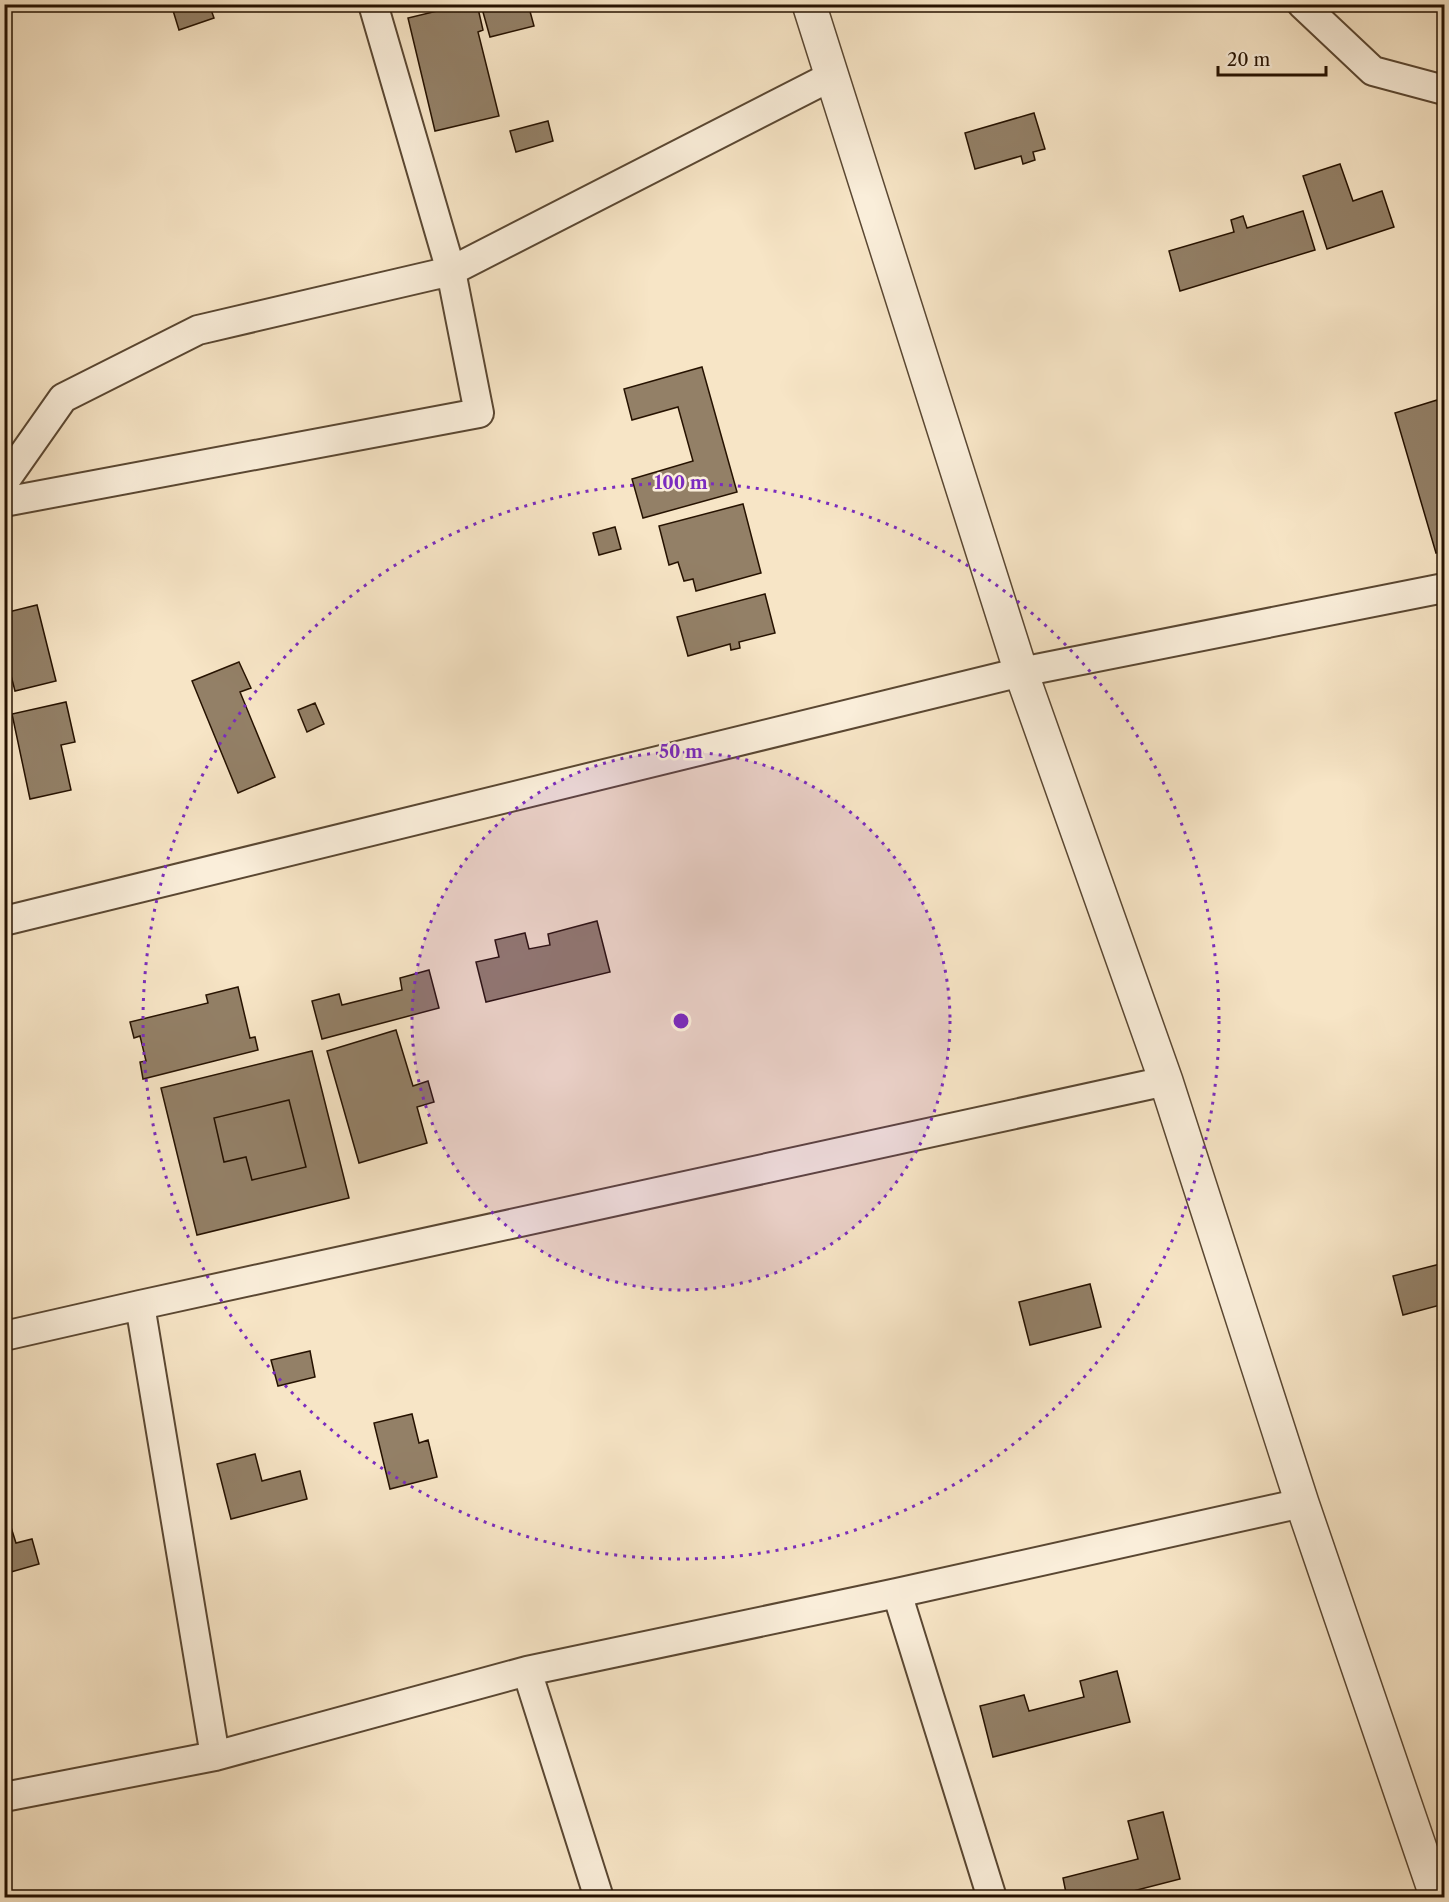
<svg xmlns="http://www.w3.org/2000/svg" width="1449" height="1902" font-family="'Libre Caslon Text',serif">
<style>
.building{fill:#938067;stroke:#261201;stroke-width:1.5;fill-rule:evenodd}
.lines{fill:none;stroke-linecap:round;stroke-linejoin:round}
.minor-casing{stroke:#5a4732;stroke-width:32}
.tertiary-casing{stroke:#5a4732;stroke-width:36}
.minor{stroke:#faeeda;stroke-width:28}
.tertiary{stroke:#faeeda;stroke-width:33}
.ring{fill:none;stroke:#7b2cbf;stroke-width:3;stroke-dasharray:3 6}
.centre{fill:#7b2cbf;stroke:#faeeda;stroke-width:3}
.ring-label{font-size:18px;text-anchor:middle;font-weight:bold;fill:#7b2cbf;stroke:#faeeda;stroke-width:5;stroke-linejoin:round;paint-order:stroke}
</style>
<rect width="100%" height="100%" fill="#f7e5c6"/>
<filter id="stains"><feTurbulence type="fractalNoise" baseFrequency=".00333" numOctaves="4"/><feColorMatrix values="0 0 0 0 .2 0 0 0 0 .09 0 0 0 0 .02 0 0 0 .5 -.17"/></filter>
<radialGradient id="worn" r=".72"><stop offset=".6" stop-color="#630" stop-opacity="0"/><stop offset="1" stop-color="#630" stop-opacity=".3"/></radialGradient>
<path class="building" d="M171 4H209L214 18 179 30Z
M466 4H477L483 30 478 32 499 116 435 131 408 18Z
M528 4 534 26 490 37 481 5Z
M1034 113 1045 149 1033 152 1035 160 1023 164 1021 156 975 169 965 133Z
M548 121 553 141 516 152 510 131Z
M1340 164 1353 201 1382 191 1394 227 1327 249 1303 176Z
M1303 211 1315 250 1180 291 1169 251 1234 232 1231 220 1243 216 1247 228Z
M702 367 737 492 643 518 632 479 693 461 678 407 632 420 624 389Z
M1437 400 1444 425V550L1436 553 1395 413Z
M743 504 761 573 696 591 693 579 684 581 678 562 669 565 659 526Z
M615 527 621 549 599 555 593 533Z
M765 594 775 633 739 642 740 648 731 650 730 644 688 656 677 617Z
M37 605 56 681 15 691 4 648V613Z
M239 662 251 688 240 692 275 777 238 793 192 681Z
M66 702 75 742 61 745 71 790 30 799 12 714Z
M315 703 324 724 307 732 298 710Z
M597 921 610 972 486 1002 476 962 499 957 495 940 525 933 529 949 550 945 548 934Z
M429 970 439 1008 322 1039 312 1001 339 994 342 1005 402 990 400 978Z
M238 987 250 1038 255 1037 258 1050 143 1079 140 1062 146 1061 140 1036 134 1038 130 1022 208 1003 206 995Z
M396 1030 413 1086 428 1081 434 1102 417 1107 427 1143 359 1163 327 1051Z
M312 1051 349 1198 197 1235 161 1088ZM289 1100 306 1167 252 1180 246 1157 224 1162 214 1118Z
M289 1100 306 1167 252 1180 246 1157 224 1162 214 1118Z
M1444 1263V1304L1403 1315 1393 1276Z
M1090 1284 1101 1327 1030 1345 1019 1302Z
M310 1351 315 1377 278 1386 271 1360Z
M412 1414 419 1443 428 1440 437 1477 390 1489 374 1423Z
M255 1454 262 1481 300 1471 307 1499 231 1519 217 1464Z
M4 1505 16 1543 32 1539 39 1564 4 1574Z
M1117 1671 1130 1722 993 1757 980 1706 1024 1695 1029 1711 1084 1697 1080 1681Z
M1163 1812 1180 1879 1106 1898H1067L1063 1878 1138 1859 1128 1821Z"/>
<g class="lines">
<defs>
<path id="minor" d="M1302 4 1373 71 1444 90
M4 482 63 398 198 330 451 271 373 4
M4 502 479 413 451 271 832 76
M4 921 1021 672 1444 588
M140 1305 215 1756
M4 1336 140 1305 1166 1081
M897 1593 992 1898
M527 1671 599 1898
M4 1797 215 1756 527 1671 897 1593 1302 1503"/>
<path id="tertiary" d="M809 4 1021 672 1166 1081 1302 1503 1437 1898"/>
</defs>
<use href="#minor" class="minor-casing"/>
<use href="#tertiary" class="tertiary-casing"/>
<use href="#minor" class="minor"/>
<use href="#tertiary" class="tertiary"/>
</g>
<circle cx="681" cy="1021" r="269" fill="#7b2cbf" fill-opacity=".12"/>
<g class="ring">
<circle cx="681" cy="1021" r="269"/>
<circle cx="681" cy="1021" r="538"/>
</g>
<circle cx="681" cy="1021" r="9" class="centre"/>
<g class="ring-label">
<text x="681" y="489">100 m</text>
<text x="681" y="758">50 m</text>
</g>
<rect width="1449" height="1902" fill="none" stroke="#f7e5c6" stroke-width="24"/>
<rect x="6" y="6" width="1437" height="1890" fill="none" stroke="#261201" stroke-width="3"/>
<rect x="12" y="12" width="1425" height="1878" fill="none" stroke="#261201" stroke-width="1.5"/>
<path d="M1218 66v9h108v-9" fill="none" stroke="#261201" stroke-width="3"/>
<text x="1227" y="66" font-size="18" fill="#261201" stroke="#faeeda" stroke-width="4.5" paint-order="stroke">20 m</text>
<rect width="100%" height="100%" filter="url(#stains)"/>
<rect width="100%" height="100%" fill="url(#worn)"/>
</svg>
